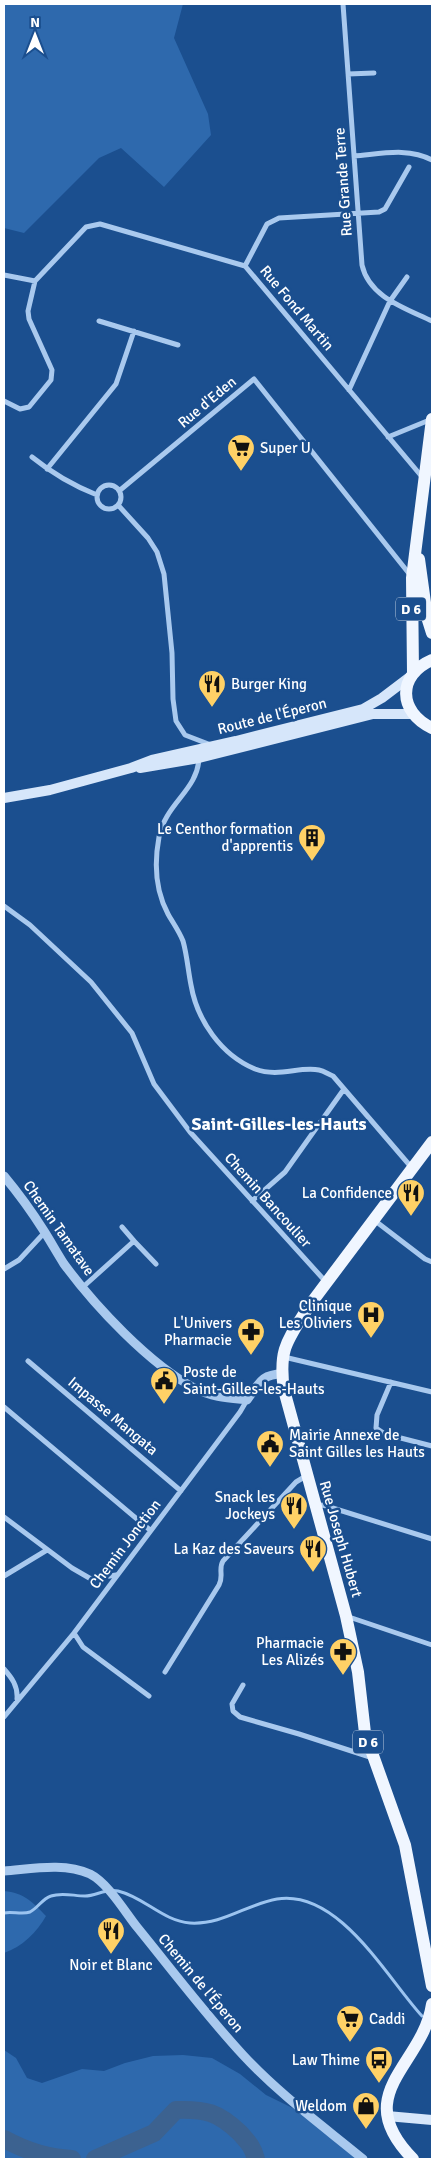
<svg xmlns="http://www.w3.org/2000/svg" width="436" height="2163" font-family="Signika,sans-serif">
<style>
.green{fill:#2e69ad}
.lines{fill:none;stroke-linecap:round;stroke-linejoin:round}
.stream{stroke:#9cc4f0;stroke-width:3}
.river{stroke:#3c6290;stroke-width:18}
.minor{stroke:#a9c9ee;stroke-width:5}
.tertiary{stroke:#a9c9ee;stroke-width:9}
.secondary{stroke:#d6e6fa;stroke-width:10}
.primary{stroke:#f0f6ff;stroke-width:12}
.labels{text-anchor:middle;stroke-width:5;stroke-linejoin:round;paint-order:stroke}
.shield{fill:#1b4f8f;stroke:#bbcadd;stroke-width:1}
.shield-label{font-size:14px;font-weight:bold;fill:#fff}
.street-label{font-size:15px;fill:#fff;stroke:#1b4f8f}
.poi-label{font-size:15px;fill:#fff;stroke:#1b4f8f;text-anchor:end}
.quarter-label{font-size:18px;font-weight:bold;fill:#fff;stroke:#1b4f8f}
</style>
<rect width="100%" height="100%" fill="#1b4f8f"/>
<path class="green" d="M4 4H183L174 38 208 114 211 135 164 187 121 148 99 158 24 233 4 228Z
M4 1891C24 1893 33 1902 46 1916 37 1932 22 1947 4 1953Z
M4 2050 16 2058 27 2078 42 2083 82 2069 104 2071 125 2063 153 2056 183 2055 212 2058 240 2074 266 2095 311 2117 363 2159H4Z"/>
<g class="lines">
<path class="stream" d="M4 1913C12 1911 22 1915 30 1912 38 1908 42 1899 51 1896 62 1892 74 1896 85 1896 96 1896 106 1888 118 1891 144 1897 163 1921 190 1923 223 1925 247 1904 277 1899 339 1889 387 1978 422 2016"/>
<path class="river" d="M4 2139C26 2151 47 2158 72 2159
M95 2159 154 2133 176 2110C206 2109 218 2112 240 2133 248 2142 253 2147 256 2159"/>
<path class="minor" d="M343 4 362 265C369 297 405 308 432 321
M348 74 374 73
M354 156C380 154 408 147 432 160
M245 266 267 224 279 218 379 212 385 209 409 167
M4 275 35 281
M99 321 178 345
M349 390 390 301 407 277
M4 401 20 409 29 407 51 380 52 370 29 319 28 311 35 281 86 227 100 224 245 266 423 478
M388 437 432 419
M32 457C53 474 72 485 97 495
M47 469 116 384 134 331
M97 497a12 12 0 1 1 24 0a12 12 0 1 1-24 0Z
M119 491 254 379 411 576
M118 505 148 538 157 552 164 574 172 653 173 699 176 721 185 735 211 745
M199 758C198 790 165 804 159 837 154 864 155 890 168 914 173 923 179 931 183 941 187 955 188 970 191 985 197 1020 221 1055 255 1069 279 1078 299 1066 319 1070 324 1071 328 1074 333 1076L412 1168
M4 906 30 925 91 982 132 1033 154 1084 190 1132 326 1282
M252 1201 285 1172 344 1089
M374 1220 425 1259 432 1262
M122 1227 134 1241
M4 1269 19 1260 45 1232
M83 1287 134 1241 156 1264
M284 1357 432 1392
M28 1361 181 1491
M391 1382 377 1415 376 1428 385 1434 432 1446
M4 1407 150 1530
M315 1506 323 1505 432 1539
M4 1517 72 1568 91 1579 116 1575
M4 1576 47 1550
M346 1616 432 1645
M74 1633 83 1647 149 1696
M4 1669C12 1678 18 1686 17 1699
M165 1672 219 1585C224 1576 218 1569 223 1561L296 1482 306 1476
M243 1685 232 1704 233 1711 240 1717 299 1734 373 1758
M4 1717 74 1633 240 1412 247 1400"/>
<path class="tertiary" d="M4 1176C19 1194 32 1212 44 1231 51 1242 57 1253 64 1264 95 1306 149 1364 196 1389 212 1397 229 1398 247 1400 259 1384 261 1374 282 1374
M4 1871C31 1869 64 1862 90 1874 108 1883 125 1912 137 1927 172 1970 206 2015 243 2055 279 2094 323 2126 363 2159"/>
<path class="secondary" d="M140 768 199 758 373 714H413
M4 798 50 790 131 768 152 760 236 741 363 709 382 698 411 676
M387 2116 432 2120"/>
<path class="primary" d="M419 559 427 617 432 633
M432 660C397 675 398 712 432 728
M413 673 412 578 432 419
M432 1142 309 1306C288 1340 278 1348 284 1390L346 1616 358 1672 365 1733 405 1845 432 1986
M413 2159C348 2093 423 2066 432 2004"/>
</g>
<defs>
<symbol id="supermarket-pin" viewBox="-11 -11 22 30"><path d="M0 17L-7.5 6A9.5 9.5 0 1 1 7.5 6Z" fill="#ffd166" stroke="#1b4f8f"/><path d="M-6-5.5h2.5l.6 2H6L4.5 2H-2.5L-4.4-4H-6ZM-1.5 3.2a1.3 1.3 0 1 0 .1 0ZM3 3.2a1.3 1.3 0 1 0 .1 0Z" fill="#111"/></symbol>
<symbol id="restaurant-pin" viewBox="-11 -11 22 30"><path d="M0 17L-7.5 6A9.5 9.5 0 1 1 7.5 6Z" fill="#ffd166" stroke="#1b4f8f"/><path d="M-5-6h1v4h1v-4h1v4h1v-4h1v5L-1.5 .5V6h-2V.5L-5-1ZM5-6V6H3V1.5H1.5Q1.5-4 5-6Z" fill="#111"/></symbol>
<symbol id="building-pin" viewBox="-11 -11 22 30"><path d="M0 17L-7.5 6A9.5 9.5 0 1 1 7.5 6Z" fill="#ffd166" stroke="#1b4f8f"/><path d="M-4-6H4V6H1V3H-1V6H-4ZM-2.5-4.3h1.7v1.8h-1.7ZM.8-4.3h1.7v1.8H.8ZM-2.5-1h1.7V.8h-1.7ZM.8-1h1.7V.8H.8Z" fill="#111"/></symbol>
<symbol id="hospital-pin" viewBox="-11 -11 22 30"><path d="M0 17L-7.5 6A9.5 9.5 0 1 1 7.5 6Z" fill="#ffd166" stroke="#1b4f8f"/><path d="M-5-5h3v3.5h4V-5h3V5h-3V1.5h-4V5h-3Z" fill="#111"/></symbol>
<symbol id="pharmacy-pin" viewBox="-11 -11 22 30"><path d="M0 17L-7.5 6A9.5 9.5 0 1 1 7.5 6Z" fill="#ffd166" stroke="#1b4f8f"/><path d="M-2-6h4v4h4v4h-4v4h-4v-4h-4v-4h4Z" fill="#111"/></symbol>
<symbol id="civic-pin" viewBox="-11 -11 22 30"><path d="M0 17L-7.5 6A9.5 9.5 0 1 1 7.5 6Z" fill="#ffd166" stroke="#1b4f8f"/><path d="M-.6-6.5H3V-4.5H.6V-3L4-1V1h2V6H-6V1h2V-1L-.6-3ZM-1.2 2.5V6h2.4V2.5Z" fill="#111"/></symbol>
<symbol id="bus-pin" viewBox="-11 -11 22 30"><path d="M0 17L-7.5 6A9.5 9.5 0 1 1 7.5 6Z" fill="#ffd166" stroke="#1b4f8f"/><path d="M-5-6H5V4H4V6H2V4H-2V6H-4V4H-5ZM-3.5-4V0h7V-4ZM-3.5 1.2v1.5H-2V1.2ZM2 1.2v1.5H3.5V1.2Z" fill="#111"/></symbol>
<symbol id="shop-pin" viewBox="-11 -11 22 30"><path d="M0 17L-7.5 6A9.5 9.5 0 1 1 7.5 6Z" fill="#ffd166" stroke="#1b4f8f"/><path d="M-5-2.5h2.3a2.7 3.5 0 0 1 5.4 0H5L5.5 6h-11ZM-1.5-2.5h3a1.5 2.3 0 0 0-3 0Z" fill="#111"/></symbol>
</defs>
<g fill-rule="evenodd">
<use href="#supermarket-pin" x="225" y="432" width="32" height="43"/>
<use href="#restaurant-pin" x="196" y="668" width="32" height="43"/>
<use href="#building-pin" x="296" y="822" width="32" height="43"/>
<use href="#restaurant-pin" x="395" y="1177" width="32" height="43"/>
<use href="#hospital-pin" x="355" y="1299" width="32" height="43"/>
<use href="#pharmacy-pin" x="235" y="1316" width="32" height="43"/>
<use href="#civic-pin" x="148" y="1365" width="32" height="43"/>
<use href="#civic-pin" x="254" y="1428" width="32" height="43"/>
<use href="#restaurant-pin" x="278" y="1490" width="32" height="43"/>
<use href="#restaurant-pin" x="297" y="1533" width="32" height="43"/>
<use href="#pharmacy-pin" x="327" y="1636" width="32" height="43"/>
<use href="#restaurant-pin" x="95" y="1915" width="32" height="43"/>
<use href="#supermarket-pin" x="334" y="2003" width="32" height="43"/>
<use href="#bus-pin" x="363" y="2044" width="32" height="43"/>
<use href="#shop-pin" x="350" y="2090" width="32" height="43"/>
</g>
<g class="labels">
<g class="shield">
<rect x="396" y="597.5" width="30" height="23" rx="4"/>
<rect x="353" y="1730.5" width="30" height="23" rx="4"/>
</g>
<g class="shield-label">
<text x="411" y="614">D 6</text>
<text x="368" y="1747">D 6</text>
</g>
<g class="street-label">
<text transform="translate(343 182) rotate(-94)" y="5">Rue Grande Terre</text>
<text transform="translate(297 308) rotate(50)" y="5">Rue Fond Martin</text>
<text transform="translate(207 402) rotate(-40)" y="5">Rue d'Eden</text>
<text transform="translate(272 716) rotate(-14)" y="5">Route de l'Éperon</text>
<text transform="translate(268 1200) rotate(48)" y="5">Chemin Bancoulier</text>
<text transform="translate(59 1228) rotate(55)" y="5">Chemin Tamatave</text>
<text transform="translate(113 1416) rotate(40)" y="5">Impasse Mangata</text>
<text transform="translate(341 1539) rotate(74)" y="5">Rue Joseph Hubert</text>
<text transform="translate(125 1544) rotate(-53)" y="5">Chemin Jonction</text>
<text transform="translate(201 1983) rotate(50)" y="5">Chemin de l'Éperon</text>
</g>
<g class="poi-label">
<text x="260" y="453" text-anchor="start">Super U</text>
<text x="231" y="689" text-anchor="start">Burger King</text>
<text x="293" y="834">Le Centhor formation<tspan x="293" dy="17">d'apprentis</tspan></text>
<text x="392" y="1198">La Confidence</text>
<text x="352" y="1311">Clinique<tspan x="352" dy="17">Les Oliviers</tspan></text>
<text x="232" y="1328">L'Univers<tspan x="232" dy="17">Pharmacie</tspan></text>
<text x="183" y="1377" text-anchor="start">Poste de<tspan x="183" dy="17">Saint-Gilles-les-Hauts</tspan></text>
<text x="289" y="1440" text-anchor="start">Mairie Annexe de<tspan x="289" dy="17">Saint Gilles les Hauts</tspan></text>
<text x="275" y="1502">Snack les<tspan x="275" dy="17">Jockeys</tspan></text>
<text x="294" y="1554">La Kaz des Saveurs</text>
<text x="324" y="1648">Pharmacie<tspan x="324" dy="17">Les Alizés</tspan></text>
<text x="111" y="1970" text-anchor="middle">Noir et Blanc</text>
<text x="369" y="2024" text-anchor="start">Caddi</text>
<text x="360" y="2065">Law Thime</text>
<text x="347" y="2111">Weldom</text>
</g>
<g class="quarter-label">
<text x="279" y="1130">Saint-Gilles-les-Hauts</text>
</g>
</g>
<rect width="436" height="2163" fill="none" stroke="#ffffff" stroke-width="10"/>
<g transform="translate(35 35)" stroke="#1b4f8f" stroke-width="4" paint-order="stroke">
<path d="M0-4L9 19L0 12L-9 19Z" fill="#ffffff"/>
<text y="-8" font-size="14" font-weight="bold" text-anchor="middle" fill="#ffffff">N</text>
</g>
</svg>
